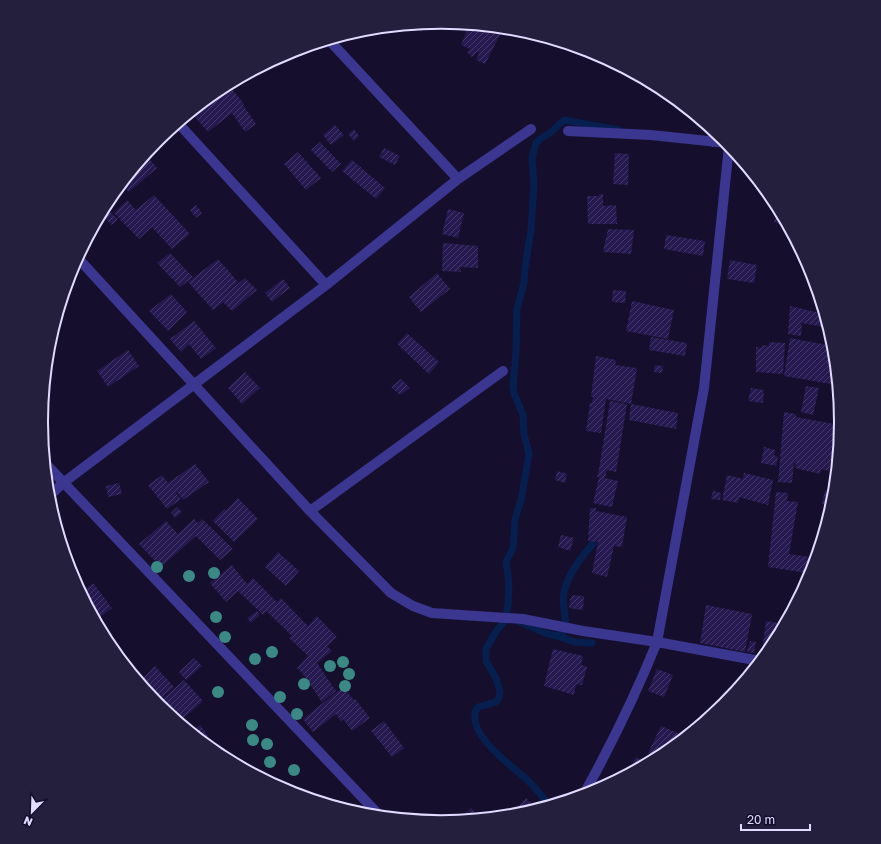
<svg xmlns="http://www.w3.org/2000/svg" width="881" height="844" font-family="'Golos Text',sans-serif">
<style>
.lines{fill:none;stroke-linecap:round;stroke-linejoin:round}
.stream{stroke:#061f4f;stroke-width:7}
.building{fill:url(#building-hatch)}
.minor{stroke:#3b3690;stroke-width:10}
.tree{fill:#3b8984}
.rim{fill:none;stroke:#e0dbff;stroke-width:2}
</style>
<defs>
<pattern id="building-hatch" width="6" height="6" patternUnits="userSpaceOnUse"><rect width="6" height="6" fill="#251950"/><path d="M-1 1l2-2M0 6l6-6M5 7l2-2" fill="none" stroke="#443a6a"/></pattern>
</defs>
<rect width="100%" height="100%" fill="#150f2d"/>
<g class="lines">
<path class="stream" d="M516 620 545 633 557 636 575 642 592 643
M557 636C559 634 563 632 565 630 568 625 561 601 564 592 568 574 580 558 593 544
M548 805C542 794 533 786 524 777 509 764 462 730 478 707L496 702 499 698 500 691 496 678 486 661V649L495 633 503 623 506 615 508 605 509 583 506 562 513 548 515 519 521 500 529 454 524 434 523 415 514 393 513 386 516 352 517 309 524 283 525 268 531 230 534 185 532 158 536 143 540 139 550 133 564 120 619 130"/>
</g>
<path class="building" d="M428 23 429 24 421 32 415 25Z
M469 25 484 26 501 33 485 64 476 60 479 53 477 52 472 57 467 52 470 49 461 45Z
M228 84 244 104 243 105 256 124 245 132 232 113 208 132 194 116 197 114 194 110 218 89Z
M335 125 344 135 331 145 323 135Z
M354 129 359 136 354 141 348 134Z
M320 142 341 164 332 172 311 150Z
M384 148 400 156 395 165 379 157Z
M298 152 321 178 306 190 284 164Z
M615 153 629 154 628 185 613 184Z
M145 154 157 168 129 192 121 183Z
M352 160 385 188 376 199 342 171Z
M599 194H603V206L616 205 617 224H588L587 196H599Z
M154 195 190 234 172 249 152 227 139 239 114 213 127 200 136 210Z
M196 205 202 213 196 218 190 210Z
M448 209 464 213 458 238 442 234Z
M778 209 787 226 774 222Z
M109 211 118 219 112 225 104 217Z
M608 229 634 230 631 254 603 252Z
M666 235 705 241 703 256 664 249Z
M443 243 478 246V268L460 267 461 272 442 271Z
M170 253 193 277 180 287 157 263Z
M218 259 238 282 220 298 245 278 257 290 232 311 223 302 213 310 188 282Z
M730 260 757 265 754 283 727 279Z
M437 273 450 289 421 312 409 297Z
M283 279 290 288 272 302 265 293Z
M613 290 626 291 625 303 612 302Z
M171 294 187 312 168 331 149 311Z
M632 301 674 310 668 339 626 331Z
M790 306 824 314 828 328 802 323 801 336 788 334Z
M194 321 216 348 201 359 189 344 181 352 170 339Z
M407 333 439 362 429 374 397 344Z
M651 337 687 343 685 356 649 350Z
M790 338 833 346 837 385 784 376Z
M769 342 785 343 783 374 756 372V347L762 348V345L769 346Z
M128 350 139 366 108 387 97 371Z
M596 356 616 360 615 365 637 368 631 404 606 399 601 433 586 431 590 403H592L593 397H591Z
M655 365 663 366 662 373 654 372Z
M245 372 260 388 242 404 228 388Z
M401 379 410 388 400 395 391 387Z
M806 386 819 388 813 415 801 412Z
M751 388 764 390 763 403 748 401Z
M610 401 627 404 616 472 607 470 605 478 618 481 612 507 593 503 599 477H597L599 469Z
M631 404 678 413 676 429 629 420Z
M837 410H839L840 423H835Z
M784 412 796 414V417L840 425 838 449 833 448 829 471 821 469 820 474 795 468 796 463H794L792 483 778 482Z
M764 447 775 450 774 455 778 457 776 466 761 463Z
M195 464 209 482 183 500 177 492 176 493 181 499 167 509 148 485 162 475 168 483Z
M557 471 567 474 565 483 555 480Z
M744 473 773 480 768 505 739 497 738 503 722 500 727 475 743 479Z
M119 483 122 494 108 497 106 486Z
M825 490 834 491 831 505 822 504Z
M713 491 721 493 720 500 711 499Z
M776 492 788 493 787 501 798 502 789 554 810 557 807 573 768 567Z
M238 498 258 519 234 542 213 521 224 509 226 510Z
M177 507 182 512 175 518 171 513Z
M590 508H596V511L627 517 622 547 614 546 607 577 592 573 598 542 588 541Z
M194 519 198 523 202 519 233 549 220 560 196 536 161 567 139 544 166 521 178 534Z
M561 535 574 538 570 551 558 547Z
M278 552 299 571 286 586 265 567Z
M232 565 247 584 253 578 277 602 281 598 308 626 317 616 337 637 327 646 332 651 317 663 336 691 322 702 303 674 297 668 308 656 289 638 292 636 266 611 263 615 238 591 226 602 210 583Z
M75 576 82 582 77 587 73 579Z
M93 583 112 608 95 621 80 593Z
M572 595 584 596 583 610 569 608 570 598H572Z
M706 605 752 614 745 652 700 643Z
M257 611 260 615 251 623 247 618Z
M766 621 784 624 773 644 767 651 762 650Z
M750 641 756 642 754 653 747 652Z
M553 649 583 656 581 665 587 667 582 685 576 684 574 695 544 686Z
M194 658 202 666 186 680 179 672Z
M155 666 174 687 156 703 139 682Z
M657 669 673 675 664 697 648 691Z
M184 680 203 701 179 722 157 704Z
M343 687 354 700 355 699 370 718 352 731 343 719 341 721 336 714 313 732 303 719Z
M384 721 404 748 392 757 371 731Z
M200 725 208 736 202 742 191 732Z
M661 726 685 736 658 757 648 753Z
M217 743 234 763 218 754 211 749Z
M636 757 647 763 627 774Z
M526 798 536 809 511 815Z
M471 808 480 818 458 820Z"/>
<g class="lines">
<path class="minor" d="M329 40 458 179
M178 123 326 285
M568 131 651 135 727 143
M713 142 714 132
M77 257 310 511 391 593 413 606 432 613 523 619 583 631 657 642 760 661
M45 463 380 816
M48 497 63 483 326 285 458 179 531 129
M310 511 503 371
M584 794C611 745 636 694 657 642L704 388 729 146"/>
</g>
<g class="tree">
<circle cx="157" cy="567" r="6"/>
<circle cx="214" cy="573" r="6"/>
<circle cx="189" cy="576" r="6"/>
<circle cx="216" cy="617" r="6"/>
<circle cx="225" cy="637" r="6"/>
<circle cx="272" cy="652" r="6"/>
<circle cx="255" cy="659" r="6"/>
<circle cx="343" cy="662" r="6"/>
<circle cx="330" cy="666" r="6"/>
<circle cx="349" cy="674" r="6"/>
<circle cx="304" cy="684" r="6"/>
<circle cx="345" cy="686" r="6"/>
<circle cx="218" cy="692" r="6"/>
<circle cx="280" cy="697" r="6"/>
<circle cx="297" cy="714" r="6"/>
<circle cx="252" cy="725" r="6"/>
<circle cx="253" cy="740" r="6"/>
<circle cx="267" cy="744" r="6"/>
<circle cx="270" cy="762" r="6"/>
<circle cx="294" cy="770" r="6"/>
</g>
<path d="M0 0H881V844H0ZM48 422a393 393 0 1 1 786 0a393 393 0 1 1-786 0Z" fill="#251f3e" fill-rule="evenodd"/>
<path class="rim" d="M48 422a393 393 0 1 1 786 0a393 393 0 1 1-786 0Z"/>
<g transform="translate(32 812) rotate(203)" stroke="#150f2d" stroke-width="3" paint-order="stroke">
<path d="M0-3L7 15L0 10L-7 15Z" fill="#e0dbff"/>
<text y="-6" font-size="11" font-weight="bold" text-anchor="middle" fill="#e0dbff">N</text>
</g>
<path d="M741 824v6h69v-6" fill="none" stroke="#e0dbff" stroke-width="2"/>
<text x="747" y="824" font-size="12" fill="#e0dbff" stroke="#150f2d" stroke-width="3" paint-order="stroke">20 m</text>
</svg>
